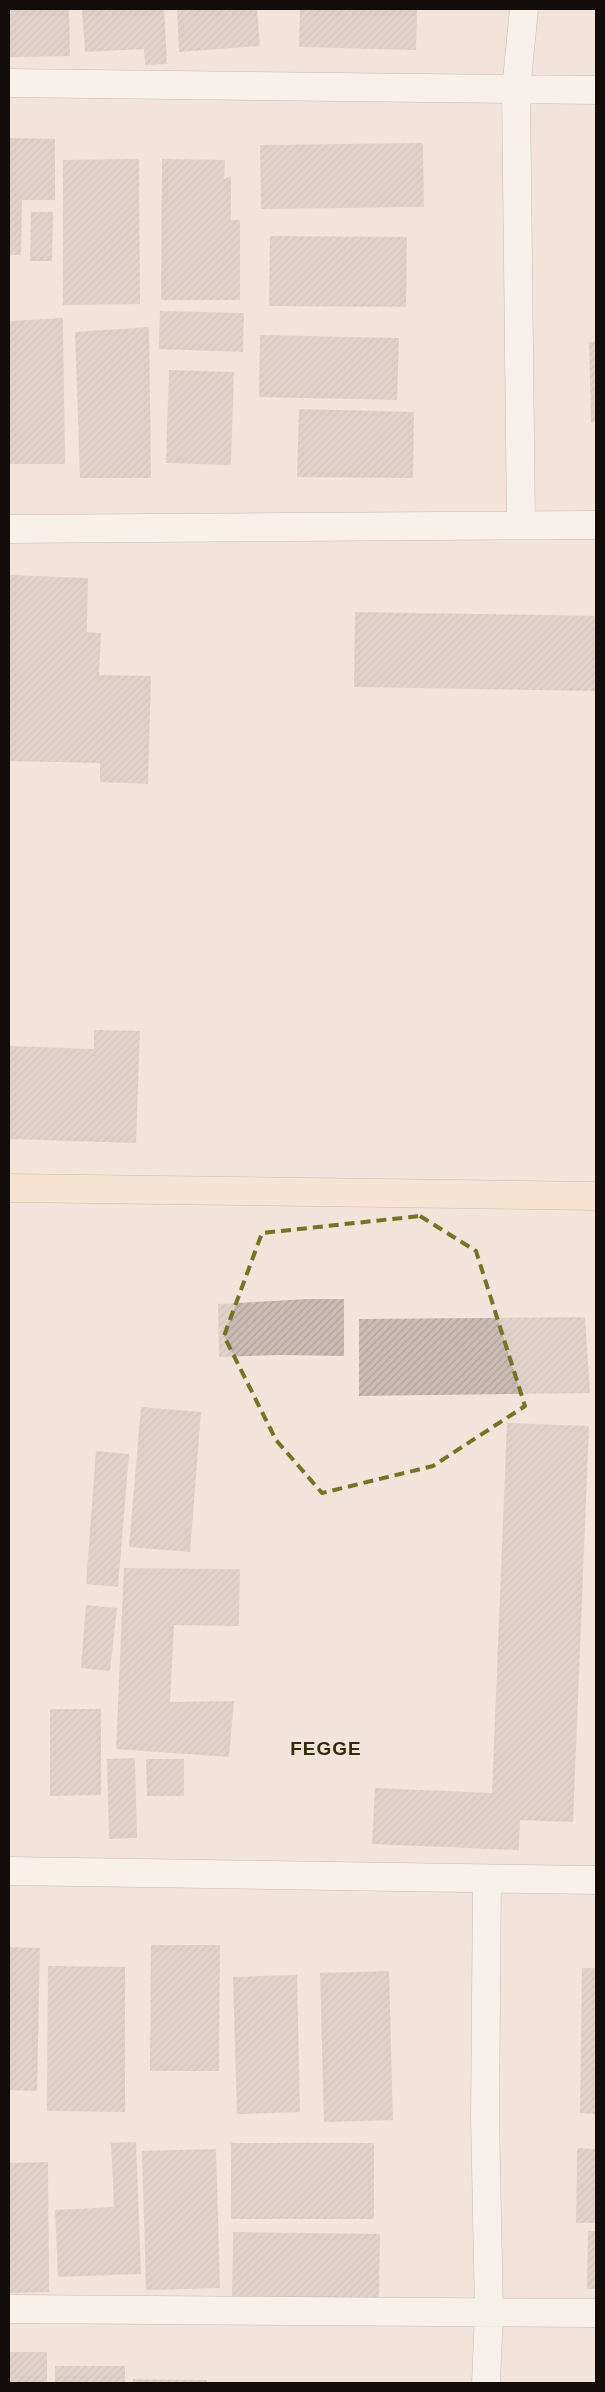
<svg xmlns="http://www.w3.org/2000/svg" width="605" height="2392" font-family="Helvetica,sans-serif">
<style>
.building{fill:url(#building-hatch)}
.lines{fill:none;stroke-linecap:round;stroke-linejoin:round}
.street-casing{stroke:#998b83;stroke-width:29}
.secondary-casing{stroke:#998b83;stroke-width:29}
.street{stroke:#fff;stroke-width:28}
.secondary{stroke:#fae2c7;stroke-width:28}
.marked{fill:none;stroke:#72761e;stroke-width:4;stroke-dasharray:10 6;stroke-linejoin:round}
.labels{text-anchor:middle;stroke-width:5;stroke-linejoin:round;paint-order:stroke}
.district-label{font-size:19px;font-weight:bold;letter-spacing:1px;fill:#2c2e03;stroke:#f3e4db}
</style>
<defs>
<pattern id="building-hatch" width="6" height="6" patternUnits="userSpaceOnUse" patternTransform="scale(1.25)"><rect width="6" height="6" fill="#cbbbb5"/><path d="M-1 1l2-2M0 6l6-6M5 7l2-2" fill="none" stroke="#ada09a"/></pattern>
</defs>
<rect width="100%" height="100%" fill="#f3e4db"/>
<path class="building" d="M9 9H69L70 56 9 57Z
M82 9H164L167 64 145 65 144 49 85 52Z
M177 9H257L260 46 179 52Z
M300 9H417L416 50 299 47Z
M9 138 55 139V200H22L21 255H9Z
M423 143 424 207 261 209 260 145Z
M139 159 140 304 63 305V160Z
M162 159 225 160 224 179 231 176V220H240V300H161Z
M31 212H53L52 261H30Z
M270 236 407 237 406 307 269 306Z
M160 311 244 313 243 352 159 349Z
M63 318 65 464H9V321Z
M149 327 151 478H80L75 332Z
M260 335 399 338 397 400 259 397Z
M589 342H596V422H591Z
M169 370 234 372 231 465 166 463Z
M299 409 414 412 413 478 297 477Z
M9 575 88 578 87 632 101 633 99 675 151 676 148 784 100 782V763L9 761Z
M355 612 596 616V691L354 687Z
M94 1030 140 1031 136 1143 9 1139V1046L94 1049Z
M309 1299H344V1356L279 1355 219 1357 218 1304Z
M585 1317 590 1393 359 1396V1319Z
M141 1407 201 1412 190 1552 129 1547Z
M507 1423 589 1426 573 1822 520 1820 519 1850 372 1844 375 1788 492 1793Z
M96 1451 129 1454 118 1587 86 1584Z
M124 1568 240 1569 239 1626 174 1625 170 1702 234 1701 229 1757 116 1749Z
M86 1605 117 1608 110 1671 81 1668Z
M50 1709H101V1795L50 1796Z
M135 1758 137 1838 109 1839 107 1759Z
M146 1759H184V1796H147Z
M151 1945H220L219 2071H150Z
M9 1947 40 1948 37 2091 9 2090Z
M48 1966 125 1967V2112L47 2111Z
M582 1968H596V2114L580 2113Z
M389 1971 393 2120 324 2122 320 1973Z
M297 1975 300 2112 237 2114 233 1977Z
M136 2142 141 2274 58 2277 55 2210 114 2207 111 2143Z
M231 2143H374V2219H231Z
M577 2148 596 2149V2223H576Z
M216 2149 220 2288 146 2290 142 2151Z
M48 2162 49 2292 9 2293V2163Z
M588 2231H596V2289H587Z
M233 2232 380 2234 379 2298 232 2296Z
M9 2352H47V2383H9Z
M55 2366H125V2383H55Z
M133 2379 207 2380V2383H133Z"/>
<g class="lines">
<defs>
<path id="street" d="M9 83 596 90
M521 524 516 90 524 9
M9 529 596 525
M9 1871 596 1880
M9 2309 596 2313
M486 2383 489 2312 485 2118 487 1879"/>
<path id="secondary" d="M9 1188 596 1196"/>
</defs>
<use href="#street" class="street-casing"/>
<use href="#secondary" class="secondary-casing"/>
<use href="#street" class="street"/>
<use href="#secondary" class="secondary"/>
</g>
<path d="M0 0H605V2392H0ZM420 1216 476 1251 525 1406 433 1466 322 1493 276 1440 224 1336 262 1233Z" fill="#f3e4db" fill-opacity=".55" fill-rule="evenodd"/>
<path class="marked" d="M420 1216 476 1251 525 1406 433 1466 322 1493 276 1440 224 1336 262 1233Z"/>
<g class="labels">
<g class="district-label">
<text x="326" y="1755">FEGGE</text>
</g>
</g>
<rect width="605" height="2392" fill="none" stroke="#120d0a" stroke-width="20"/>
</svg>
